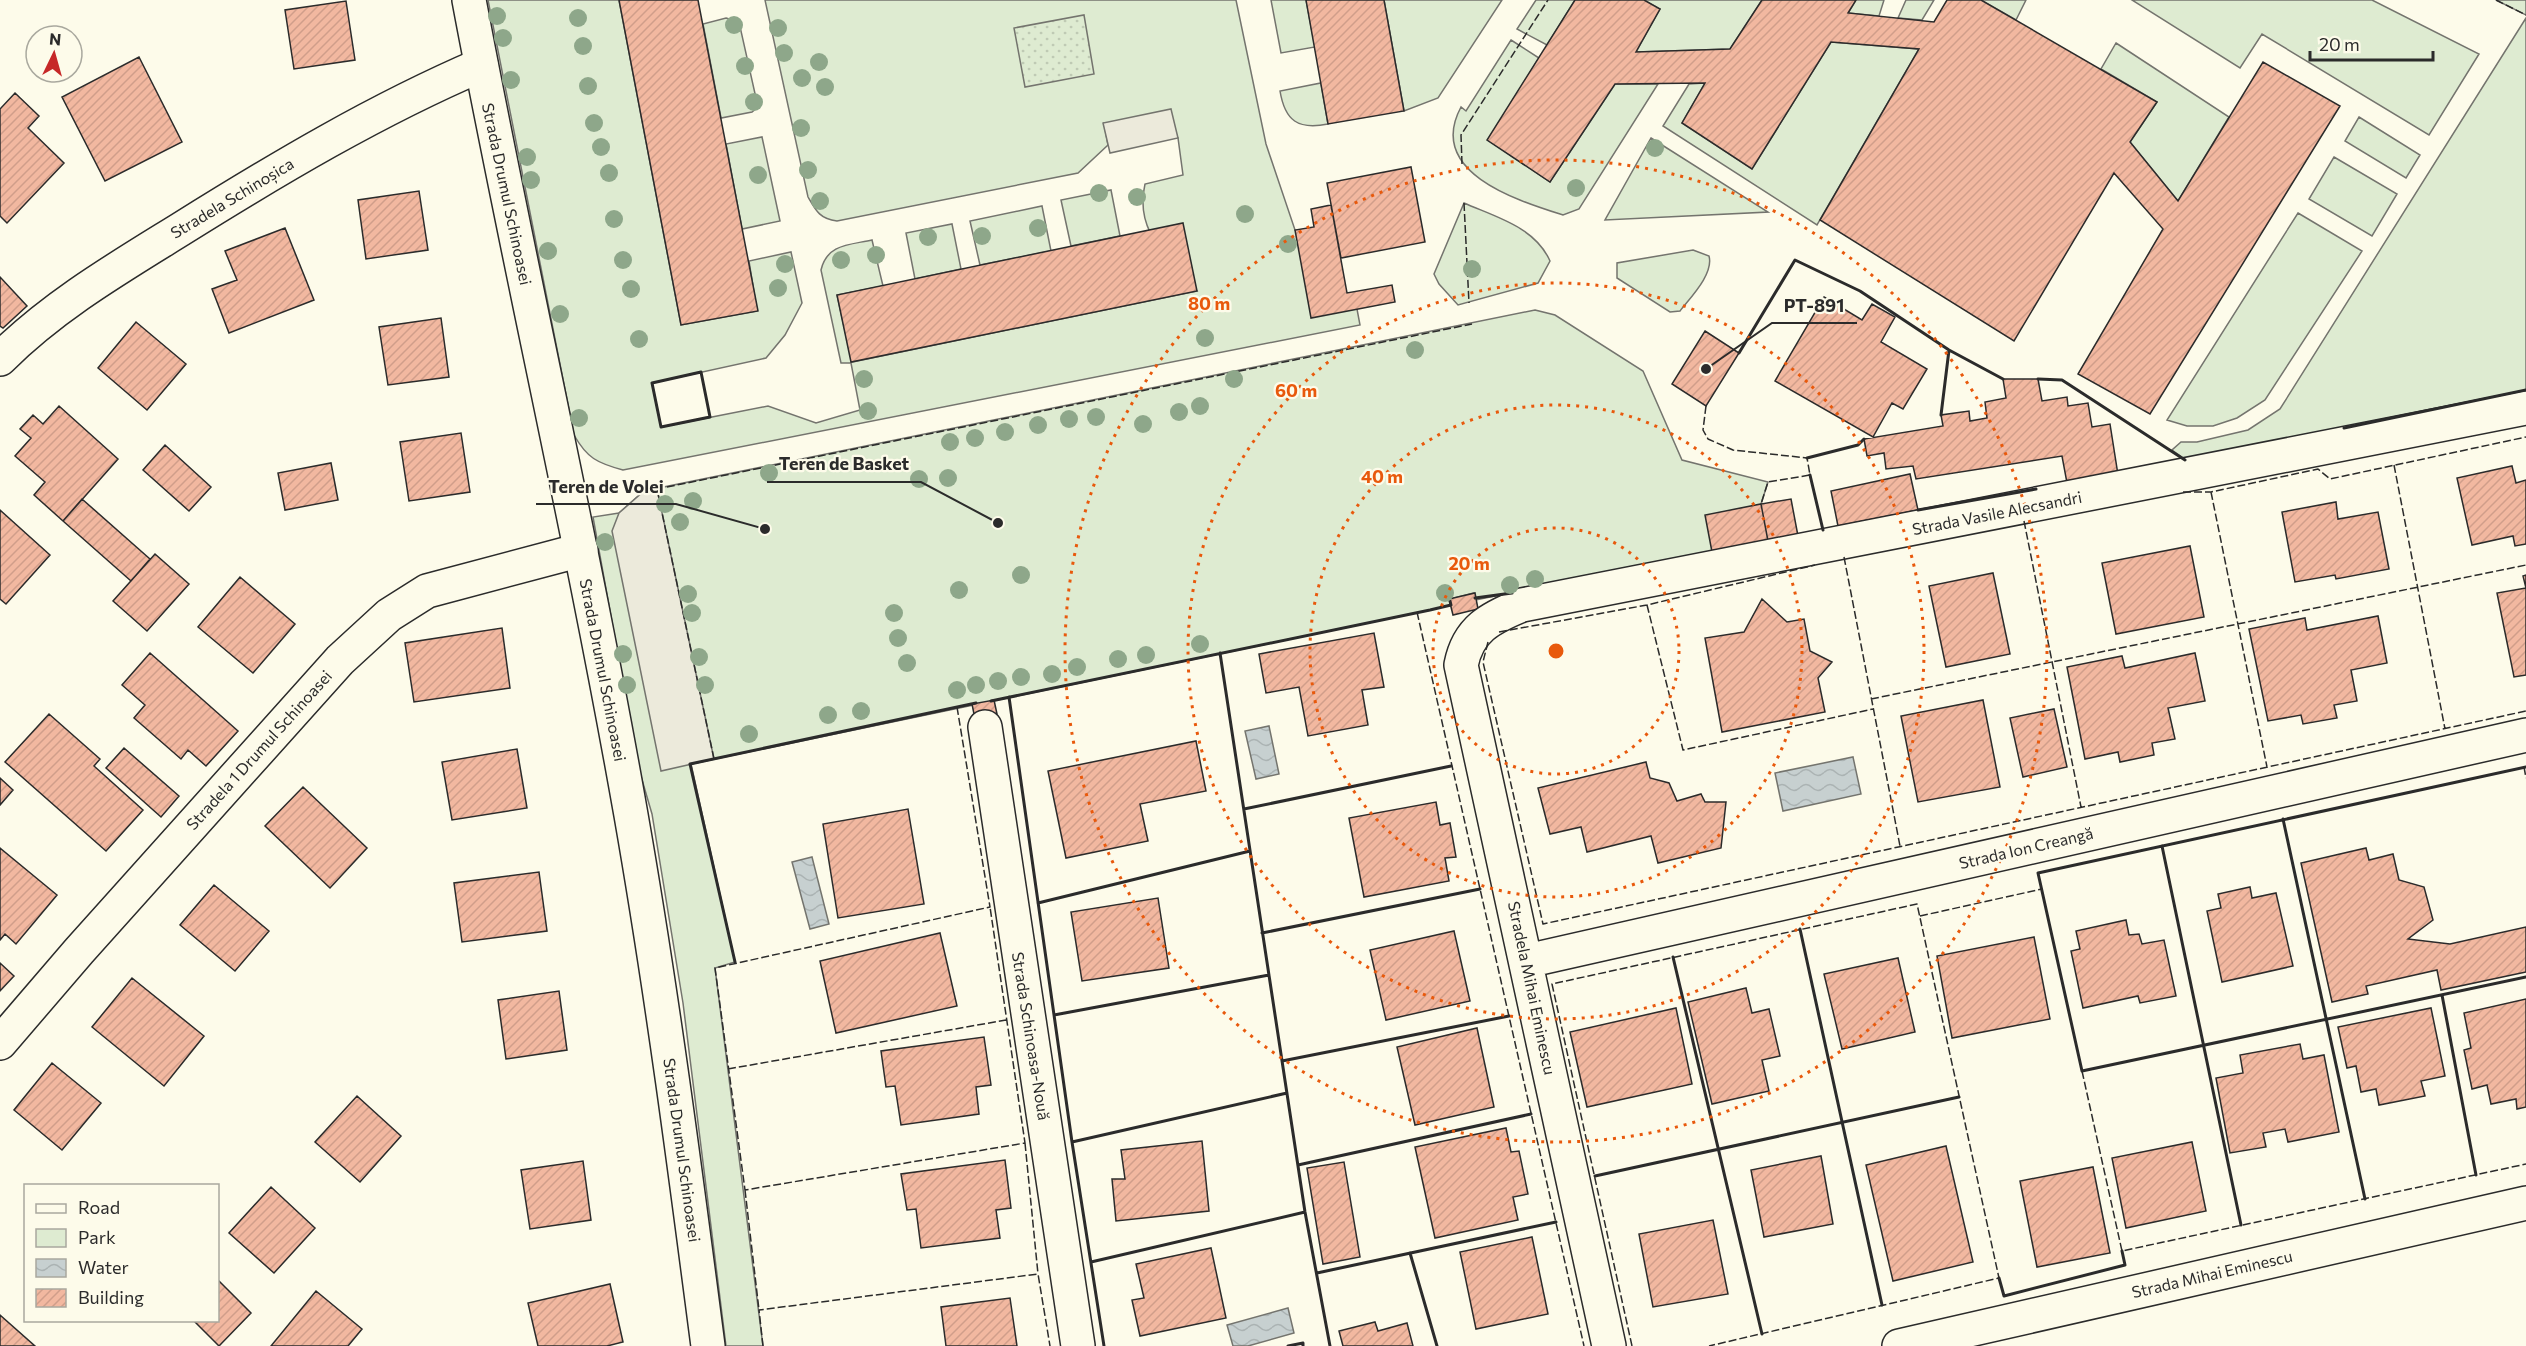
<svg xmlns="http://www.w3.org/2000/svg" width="2526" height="1346" font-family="Commissioner,sans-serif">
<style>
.green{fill:#deebd1;stroke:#74746e;stroke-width:1.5}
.park{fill:url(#park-dots);stroke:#74746e;stroke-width:1.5}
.parking{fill:#eceadb;stroke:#74746e;stroke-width:1.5}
.water{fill:url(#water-waves);stroke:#74746e;stroke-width:1.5}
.building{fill:url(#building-hatch);stroke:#2b2b2b;stroke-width:1.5}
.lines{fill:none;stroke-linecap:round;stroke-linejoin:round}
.minor-casing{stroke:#2b2b2b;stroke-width:36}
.tertiary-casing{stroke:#2b2b2b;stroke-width:36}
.minor{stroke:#fdfbea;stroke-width:33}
.tertiary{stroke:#fdfbea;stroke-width:33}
.fence{stroke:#2b2b2b;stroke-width:1.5;stroke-dasharray:8 3;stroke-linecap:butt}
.wall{stroke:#2b2b2b;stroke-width:3}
.tree{fill:#8ea78a}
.ring{fill:none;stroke:#e8590c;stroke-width:3;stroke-dasharray:3 6}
.labels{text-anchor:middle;stroke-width:4.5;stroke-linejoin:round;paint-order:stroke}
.street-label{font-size:16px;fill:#2b2b2b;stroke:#fdfbea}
.centre{fill:#e8590c;stroke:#fdfbea;stroke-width:3}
.ring-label{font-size:18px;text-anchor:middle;font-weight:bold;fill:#e8590c;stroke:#fdfbea;stroke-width:4.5;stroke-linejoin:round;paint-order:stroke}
.leader{fill:none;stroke:#2b2b2b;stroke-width:2}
.callout-dot{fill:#2b2b2b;stroke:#fdfbea;stroke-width:2}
.callout-label{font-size:18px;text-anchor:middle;font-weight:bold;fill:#2b2b2b;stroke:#fdfbea;stroke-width:4.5;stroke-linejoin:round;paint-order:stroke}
</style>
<defs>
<pattern id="park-dots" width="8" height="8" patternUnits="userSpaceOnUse" patternTransform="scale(1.5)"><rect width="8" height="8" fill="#deebd1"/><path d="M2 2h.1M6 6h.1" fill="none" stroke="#bfcab4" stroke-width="1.8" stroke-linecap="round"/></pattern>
<pattern id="water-waves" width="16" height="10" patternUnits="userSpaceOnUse" patternTransform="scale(1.5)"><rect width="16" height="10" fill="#c7d0d0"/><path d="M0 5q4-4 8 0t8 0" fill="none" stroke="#abb3b3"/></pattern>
<pattern id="building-hatch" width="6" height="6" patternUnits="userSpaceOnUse" patternTransform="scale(1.5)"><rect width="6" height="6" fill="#f2b8a0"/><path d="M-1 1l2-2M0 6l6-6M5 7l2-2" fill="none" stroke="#d09e8a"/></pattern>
</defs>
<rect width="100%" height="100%" fill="#fdfbea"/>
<path class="green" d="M488 0H619L681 325 757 311 749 261 791 252 802 303 785 335 766 358 652 383 661 427 768 406 816 423 860 410 851 363H841L821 270C827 244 849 245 872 240L883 286 837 295 852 362 1197 291C1168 256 1134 233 1145 184L1183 175 1178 138 1104 123 1108 145 1078 173 837 221C820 219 816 211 808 197L765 0H1236L1266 144 1295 230 1357 309 1360 325 623 470C597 463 587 458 574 435Z
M1271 0H1306L1315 47 1281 53Z
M1384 0H1502L1438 98 1404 111Z
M1536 0H1575L1547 45 1517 29Z
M1644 0H1762L1730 49 1636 52 1660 9Z
M1856 0H1884L1879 16 1848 13Z
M1906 0H1934L1922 20 1898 18Z
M1981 0H2026L2016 20Z
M2132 0H2372L2479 54 2429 135 2262 34 2240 68Z
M2496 0H2526V15Z
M726 18 739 22 758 107 752 112 721 118 703 24Z
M2526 18V390L2186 460 2172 450 2181 442H2197L2248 430 2280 409Z
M1511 40 1539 58 1488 140 1550 182 1615 84H1658L1579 209 1563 215C1516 200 1426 172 1461 107L1466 111Z
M1831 42 1919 49 1817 225 1663 126 1689 84 1705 83 1682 123 1752 169Z
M2116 43 2229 117 2178 201 2130 142 2157 102 2101 69Z
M1321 83 1328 124C1298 130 1285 121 1280 91Z
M2359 117 2420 155 2406 178 2345 141Z
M762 137 780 221 742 229 726 144Z
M1651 138 1768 212 1605 220Z
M2334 157 2397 194 2372 236 2309 199Z
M1111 190 1120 236 1071 246 1061 200Z
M1464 203C1496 217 1535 227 1550 261L1538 283 1458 305 1439 284 1434 274Z
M1042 206 1051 251 980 265 970 221Z
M2298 213 2362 251 2265 400 2237 418 2213 426H2187L2167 420Z
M952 224 961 269 915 279 906 233Z
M1693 250 1709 256C1714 274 1690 298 1680 311L1670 312 1617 278V263Z
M1535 310 1555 315 1643 371 1682 460 1768 482 1761 504 1712 552 1476 600 1474 593 1450 599 1451 605 1430 610 691 764 735 962 715 968 763 1346H726L683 1003 652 814 638 766 593 517 619 513 644 491Z"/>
<path class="park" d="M1084 15 1094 74 1025 87 1014 28Z"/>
<path class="parking" d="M1171 109 1178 138 1110 153 1103 123Z
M657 489 714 759 661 771 612 531 619 513 644 491Z"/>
<path class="water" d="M1269 726 1279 774 1256 779 1245 731Z
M1853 757 1861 794 1783 811 1775 773Z
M812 857 829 924 810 929 792 862Z
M1288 1308 1294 1333 1248 1346H1233L1227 1325Z"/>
<path class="building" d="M619 0H698L758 311 681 325Z
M1306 0H1384L1404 111 1328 124Z
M1575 0H1644L1660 9 1636 52 1730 49 1762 0H1856L1848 13 1934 22 1947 0H1981L2157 102 2130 142 2178 201 2263 62 2340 106 2150 414 2078 374 2163 229 2114 173 2014 341 1820 220 1919 49 1831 42 1752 169 1682 123 1705 83 1615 84 1550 182 1487 140Z
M346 1 355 60 294 69 285 10Z
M139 57 182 142 105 181 62 97Z
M15 93 39 116 28 128 64 163 7 223 0 216V109Z
M1411 167 1425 242 1341 258 1327 183Z
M419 191 428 250 366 259 358 200Z
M1331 205 1347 293 1392 285 1395 302 1311 318 1295 230 1314 227 1311 209Z
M1183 223 1197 291 851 362 837 295Z
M285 228 314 300 229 333 212 289 237 280 225 251Z
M0 277 27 306 3 328 0 326Z
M1824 297 1862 320 1872 304 1895 317 1881 342 1927 369 1903 409 1892 403 1873 437 1775 381Z
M441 318 449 377 388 385 379 327Z
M136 322 186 364 147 410 98 368Z
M1705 331 1739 353 1706 406 1672 384Z
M2003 379H2038L2042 401 2067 397 2068 406 2088 403 2092 427 2110 424 2118 475 2067 483 2062 456 1916 479 1913 466 1886 469 1884 453 1867 456 1864 439 1943 426 1941 415 1969 411 1970 421 1987 418 1985 402 2006 398Z
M59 406 118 459 63 521 34 495 45 482 15 456 31 438 20 429 33 415 43 424Z
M461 433 470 492 409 501 400 442Z
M165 445 211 487 189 511 143 470Z
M331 463 338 500 285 510 278 473Z
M2512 466 2516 483 2526 480V544L2515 546 2513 536 2472 545 2457 478Z
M1910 474 1918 510 1838 526 1831 491Z
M82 499 150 559 131 581 63 521Z
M1791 499 1798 536 1768 541 1761 504Z
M2336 502 2338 519 2378 512 2389 569 2336 579 2335 575 2295 582 2282 512Z
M1761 504 1768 541 1712 552 1705 515Z
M0 510 50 555 6 604 0 599Z
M2190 546 2204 617 2116 634 2102 563Z
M155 554 189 584 147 631 113 601Z
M1993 573 2010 654 1946 667 1929 586Z
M2526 575V675L2514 677 2497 593 2526 588 2523 576Z
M240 577 295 624 253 673 198 627Z
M1475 593 1478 609 1453 615 1449 599Z
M1762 599 1787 622 1804 619 1810 651 1832 662 1818 678 1825 712 1722 732 1705 638 1744 632Z
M2378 616 2387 663 2351 670 2357 701 2334 705 2337 718 2303 724 2301 715 2268 721 2249 629 2305 618 2307 630Z
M502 628 510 688 414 702 405 643Z
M1374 633 1384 687 1362 690 1368 725 1308 736 1299 687 1266 693 1259 654Z
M150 653 238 731 206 766 188 750 181 759 134 718 145 705 122 685Z
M2195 653 2205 701 2168 708 2175 739 2152 743 2154 755 2120 762 2118 752 2085 759 2067 667 2122 656 2125 668Z
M994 700 997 714 975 719 972 704Z
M1983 700 2000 787 1918 802 1901 716Z
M2054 709 2067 767 2023 777 2010 718Z
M49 714 100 759 94 766 143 810 106 851 5 762Z
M1196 741 1206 791 1140 804 1148 841 1066 858 1048 771Z
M124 748 179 796 161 817 106 768Z
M517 749 527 808 452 820 442 762Z
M1646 762 1650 778 1669 783 1677 801 1701 794 1705 802H1726L1721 848 1658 863 1651 836 1587 852 1581 827 1550 834 1538 788Z
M0 778 13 790 0 805Z
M303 787 367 848 330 888 265 826Z
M1436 802 1440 825 1450 823 1456 857 1445 858 1449 881 1364 897 1349 818Z
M908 809 924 904 838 918 823 824Z
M0 848 57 895 16 944 5 934 0 940Z
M2366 848 2369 860 2393 854 2399 880 2424 887 2433 920 2408 939 2450 944 2526 927V972L2441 990 2437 970 2366 986 2368 994 2332 1002 2301 863Z
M539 872 547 931 462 942 454 883Z
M214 885 269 931 235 971 180 925Z
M2250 887 2252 898 2276 893 2293 966 2222 982 2207 911 2221 908 2218 894Z
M1158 898 1169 968 1082 981 1071 912Z
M2126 920 2129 935 2139 934 2142 944 2164 940 2176 996 2140 1003 2138 996 2083 1008 2071 951 2080 949 2076 931Z
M1454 931 1470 1001 1386 1020 1370 950Z
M940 933 957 1006 836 1033 820 961Z
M2034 937 2050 1019 1952 1038 1937 956Z
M1898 958 1915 1032 1842 1049 1824 974Z
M0 963 14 976 0 991Z
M132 978 204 1036 164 1086 92 1027Z
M1746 988 1752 1013 1769 1009 1780 1056 1762 1060 1769 1091 1712 1104 1688 1002Z
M559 991 567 1050 506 1059 498 1000Z
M2526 999V1107L2517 1109 2516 1099 2491 1104 2487 1085 2472 1089 2464 1050 2471 1048 2464 1013Z
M1676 1008 1692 1084 1587 1107 1570 1032Z
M2431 1008 2445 1076 2421 1081 2425 1096 2379 1105 2376 1089 2361 1092 2356 1066 2347 1068 2338 1027Z
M1477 1028 1494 1107 1415 1125 1397 1047Z
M984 1037 991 1085 976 1087 979 1114 901 1125 895 1086 886 1087 881 1051Z
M2300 1044 2303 1059 2324 1055 2339 1132 2288 1142 2285 1129 2263 1133 2266 1147 2230 1153 2216 1078 2243 1073 2240 1055Z
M52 1063 101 1103 62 1150 14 1110Z
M357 1096 401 1136 360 1182 315 1142Z
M1506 1128 1511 1152 1519 1151 1528 1194 1513 1197 1518 1220 1435 1238 1415 1147Z
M1202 1141 1209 1211 1116 1221 1112 1179H1125L1121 1150Z
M2192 1142 2206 1211 2126 1228 2112 1158Z
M1946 1146 1973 1262 1893 1281 1866 1165Z
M1821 1156 1833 1224 1764 1237 1751 1170Z
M1005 1160 1011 1208 996 1210 1000 1238 921 1248 916 1209 907 1210 901 1174Z
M583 1161 591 1220 530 1229 521 1170Z
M1344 1162 1360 1257 1323 1264 1307 1168Z
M2093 1167 2110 1253 2037 1267 2020 1181Z
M271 1187 315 1228 274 1273 229 1233Z
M1713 1220 1728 1294 1653 1307 1639 1234Z
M1532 1237 1548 1314 1476 1329 1460 1252Z
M1211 1248 1226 1318 1140 1336 1132 1300 1144 1298 1136 1264Z
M218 1280 251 1313 219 1346 193 1320H218Z
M610 1284 623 1342 607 1346H538L528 1303Z
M316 1291 362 1329 348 1346H271Z
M1010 1298 1017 1346H946L941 1307Z
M0 1315 35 1346H0Z
M1375 1322 1378 1331 1407 1323 1413 1346H1343L1339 1331Z"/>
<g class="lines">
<defs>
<path id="minor" d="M0 359C53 306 118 268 181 229 277 169 376 110 481 65
M985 727 1078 1346
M1527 961 2526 735
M0 1043 79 951 340 660 389 615 427 591 581 550
M1609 1346 1461 665C1468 629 1490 618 1522 605L2526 408
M1899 1346 2526 1203"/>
<path id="tertiary" d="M469 0C520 272 583 542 631 815 662 992 685 1169 708 1346"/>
</defs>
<use href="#minor" class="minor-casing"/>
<use href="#tertiary" class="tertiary-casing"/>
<use href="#minor" class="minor"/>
<use href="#tertiary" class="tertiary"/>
<path class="fence" d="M2496 0 2526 15
M1462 164 1461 135 1548 0
M1464 203 1469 303
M1706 406 1703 430 1708 439 1733 450 1807 458 1810 475 1768 482 1761 504
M2394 465 2445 729
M2183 492H2211L2318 469 2330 479 2526 437
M2211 492 2267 767
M2024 521 2081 807
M1844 557 1900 846
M1647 605 1683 750 1873 709
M1417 612 1584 1346
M1499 632 1647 605 1815 565
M1488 642 1483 662 1543 924 2526 711
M1871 699 2526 565
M957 707 990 907 715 968 745 1190 1025 1143 990 907
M714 759 657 489 1472 324
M2524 767 2526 778
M1920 916 2042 889
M728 1069 1006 1020
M2082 1071 2122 1251 2526 1164
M1025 1143 1038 1274
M745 1190 759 1310
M763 1346 759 1310 1038 1274 1050 1346
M1632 1346 1552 984 1917 904 1999 1278 1709 1346"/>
<path class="wall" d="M1739 353 1795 260 1860 291 1949 350 2003 379
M701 372 710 417 661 427 652 383Z
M2038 379 2062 380 2185 460
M1941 415 1949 350
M2344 428 2526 390
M1807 458 1858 445 1864 439
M1810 475 1823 530
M1918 510 2036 489
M1475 598 1512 593
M1220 653 1305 1212 1330 1346
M1009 697 1072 1142 1104 1346
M991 701 1430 610 1451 605 1450 601
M2526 767 2038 873 2082 1071 2526 977
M1244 809 1451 766
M2283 819 2365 1199
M2162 846 2241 1225
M1038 903 1250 851
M1800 929 1882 1305
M1262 933 1480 889
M1673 957 1762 1334
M735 962 690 764 976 703
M2442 995 2476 1175
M1054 1015 1269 975
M1282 1061 1509 1016
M1072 1142 1287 1093
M1298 1165 1531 1114
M1595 1176 1959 1097
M1410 1253 1437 1346
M1091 1262 1305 1212
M1317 1273 1556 1222
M1999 1278 2004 1296 2125 1265 2122 1251
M1288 1346 1303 1343V1346"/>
</g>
<g class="tree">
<circle cx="497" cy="16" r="9"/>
<circle cx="578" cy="18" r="9"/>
<circle cx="734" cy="25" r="9"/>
<circle cx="778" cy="28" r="9"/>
<circle cx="503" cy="38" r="9"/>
<circle cx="583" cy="46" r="9"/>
<circle cx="784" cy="53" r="9"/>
<circle cx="819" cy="62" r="9"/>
<circle cx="745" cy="66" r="9"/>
<circle cx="802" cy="78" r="9"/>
<circle cx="511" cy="80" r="9"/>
<circle cx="588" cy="86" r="9"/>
<circle cx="825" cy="87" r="9"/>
<circle cx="754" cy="102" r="9"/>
<circle cx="594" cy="123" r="9"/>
<circle cx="801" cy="128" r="9"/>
<circle cx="601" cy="147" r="9"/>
<circle cx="1655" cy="148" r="9"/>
<circle cx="527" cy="157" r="9"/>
<circle cx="808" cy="170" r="9"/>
<circle cx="609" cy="173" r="9"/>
<circle cx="758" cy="175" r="9"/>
<circle cx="531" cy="180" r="9"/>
<circle cx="1576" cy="188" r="9"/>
<circle cx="1099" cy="193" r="9"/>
<circle cx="1137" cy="197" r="9"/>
<circle cx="820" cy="201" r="9"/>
<circle cx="1245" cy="214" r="9"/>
<circle cx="614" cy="219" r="9"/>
<circle cx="1038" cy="228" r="9"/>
<circle cx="982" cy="236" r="9"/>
<circle cx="928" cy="237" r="9"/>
<circle cx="1288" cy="244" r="9"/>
<circle cx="548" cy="251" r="9"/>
<circle cx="876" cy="255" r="9"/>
<circle cx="623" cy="260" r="9"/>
<circle cx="841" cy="260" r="9"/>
<circle cx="785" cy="264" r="9"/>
<circle cx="1472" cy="269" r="9"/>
<circle cx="778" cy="288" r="9"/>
<circle cx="631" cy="289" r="9"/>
<circle cx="560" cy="314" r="9"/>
<circle cx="1205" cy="338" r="9"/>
<circle cx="639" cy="339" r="9"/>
<circle cx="1415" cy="350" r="9"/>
<circle cx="864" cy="379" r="9"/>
<circle cx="1234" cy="379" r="9"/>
<circle cx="1200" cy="406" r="9"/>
<circle cx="868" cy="411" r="9"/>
<circle cx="1179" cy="412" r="9"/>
<circle cx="1096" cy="417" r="9"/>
<circle cx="579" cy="418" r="9"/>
<circle cx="1069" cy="419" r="9"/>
<circle cx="1143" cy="424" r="9"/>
<circle cx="1038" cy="425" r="9"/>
<circle cx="1005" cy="432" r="9"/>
<circle cx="975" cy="438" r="9"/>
<circle cx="950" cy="442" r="9"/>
<circle cx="769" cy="473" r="9"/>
<circle cx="948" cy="478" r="9"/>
<circle cx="919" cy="479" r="9"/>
<circle cx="693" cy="501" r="9"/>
<circle cx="665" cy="504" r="9"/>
<circle cx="680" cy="522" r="9"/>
<circle cx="605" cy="542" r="9"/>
<circle cx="1021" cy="575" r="9"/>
<circle cx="1535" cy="579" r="9"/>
<circle cx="1510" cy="585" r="9"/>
<circle cx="959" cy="590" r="9"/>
<circle cx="1445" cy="593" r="9"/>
<circle cx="688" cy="594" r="9"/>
<circle cx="692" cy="613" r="9"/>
<circle cx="894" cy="613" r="9"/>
<circle cx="898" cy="638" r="9"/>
<circle cx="1200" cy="644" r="9"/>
<circle cx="623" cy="654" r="9"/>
<circle cx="1146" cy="655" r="9"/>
<circle cx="699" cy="657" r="9"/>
<circle cx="1118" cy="659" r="9"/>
<circle cx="907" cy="663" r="9"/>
<circle cx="1077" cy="667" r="9"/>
<circle cx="1052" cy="674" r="9"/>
<circle cx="1021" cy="677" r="9"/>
<circle cx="998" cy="681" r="9"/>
<circle cx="627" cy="685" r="9"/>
<circle cx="705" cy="685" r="9"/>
<circle cx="976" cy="685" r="9"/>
<circle cx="957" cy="690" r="9"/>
<circle cx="861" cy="711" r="9"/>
<circle cx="828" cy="715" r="9"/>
<circle cx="749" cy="734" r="9"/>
</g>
<g class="ring">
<circle cx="1556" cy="651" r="123"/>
<circle cx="1556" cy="651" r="246"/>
<circle cx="1556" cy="651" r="368"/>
<circle cx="1556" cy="651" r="491"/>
</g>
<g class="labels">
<g class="street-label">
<text transform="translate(507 194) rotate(78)" y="6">Strada Drumul Schinoasei</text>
<text transform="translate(232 198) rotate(-31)" y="6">Stradela Schinoșica</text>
<text transform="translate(1997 513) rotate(-11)" y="6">Strada Vasile Alecsandri</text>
<text transform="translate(603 670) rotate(79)" y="6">Strada Drumul Schinoasei</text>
<text transform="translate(259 750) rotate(-48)" y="6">Stradela 1 Drumul Schinoasei</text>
<text transform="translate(2026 848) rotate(-13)" y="6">Strada Ion Creangă</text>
<text transform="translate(1532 988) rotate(78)" y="6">Stradela Mihai Eminescu</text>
<text transform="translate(1031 1036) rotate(81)" y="6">Strada Schinoasa-Nouă</text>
<text transform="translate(682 1150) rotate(82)" y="6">Strada Drumul Schinoasei</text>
<text transform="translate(2212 1274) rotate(-13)" y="6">Strada Mihai Eminescu</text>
</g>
</g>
<circle cx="1556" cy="651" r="9" class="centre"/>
<g class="ring-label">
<text x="1209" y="310">80 m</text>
<text x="1296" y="397">60 m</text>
<text x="1382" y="483">40 m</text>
<text x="1469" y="570">20 m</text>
</g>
<path class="leader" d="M1706 369L1772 323H1857M998 523L921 482H767M765 529L676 504H536"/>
<g class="callout-dot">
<circle cx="1706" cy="369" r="6"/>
<circle cx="998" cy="523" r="6"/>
<circle cx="765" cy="529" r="6"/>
</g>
<g class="callout-label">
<text x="1814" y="312">PT-891</text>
<text x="844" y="470">Teren de Basket</text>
<text x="606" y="493">Teren de Volei</text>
</g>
<rect x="24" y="1184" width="195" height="138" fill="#fdfbea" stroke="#a9a89e" stroke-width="1.5"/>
<rect x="36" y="1204" width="30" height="9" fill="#fdfbea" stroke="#a9a89e" stroke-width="1.5"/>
<text x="78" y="1214" font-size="18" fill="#2b2b2b">Road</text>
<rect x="36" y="1229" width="30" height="18" fill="#deebd1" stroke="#a9a89e" stroke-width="1.5"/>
<text x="78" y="1244" font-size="18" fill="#2b2b2b">Park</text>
<rect x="36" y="1259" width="30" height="18" fill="url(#water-waves)" stroke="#a9a89e" stroke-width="1.5"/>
<text x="78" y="1274" font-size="18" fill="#2b2b2b">Water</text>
<rect x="36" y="1289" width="30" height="18" fill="url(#building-hatch)" stroke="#a9a89e" stroke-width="1.5"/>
<text x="78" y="1304" font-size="18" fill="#2b2b2b">Building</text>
<g transform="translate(54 54) rotate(5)"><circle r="28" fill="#fdfbea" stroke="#a9a89e" stroke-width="1.5"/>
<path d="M0-4.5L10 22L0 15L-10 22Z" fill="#c62828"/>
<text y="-9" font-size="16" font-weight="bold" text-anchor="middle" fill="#2b2b2b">N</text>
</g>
<path d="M2310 51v9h123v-9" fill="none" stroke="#2b2b2b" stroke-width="3"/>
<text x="2319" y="51" font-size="18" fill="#2b2b2b" stroke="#fdfbea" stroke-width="4.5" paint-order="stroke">20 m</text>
</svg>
